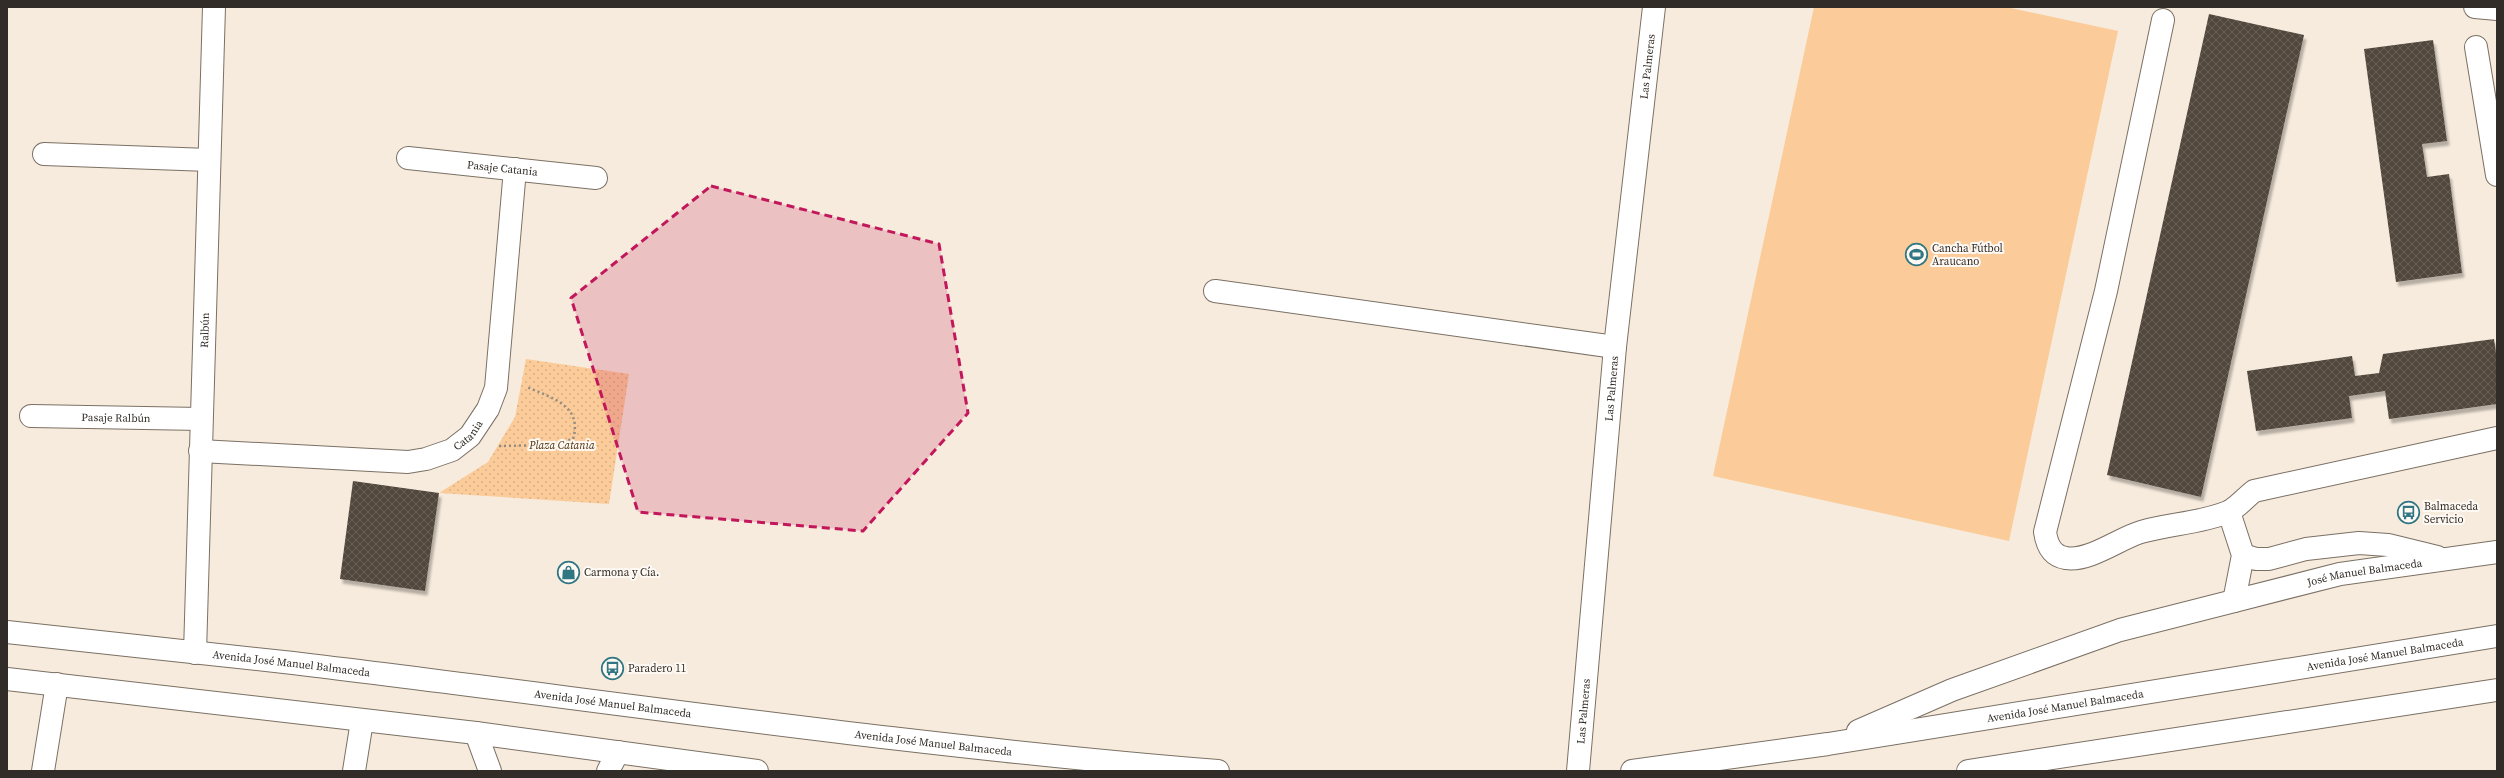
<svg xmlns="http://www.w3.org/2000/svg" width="2504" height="778" font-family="'Source Serif 4',serif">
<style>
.grass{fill:url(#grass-dots)}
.garden{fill:#fbcc99}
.building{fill:url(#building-cross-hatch);filter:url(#shadow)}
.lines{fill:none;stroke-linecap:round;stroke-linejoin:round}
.minor-casing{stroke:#7b7064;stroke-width:24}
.major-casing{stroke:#7b7064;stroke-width:24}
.path{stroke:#938a81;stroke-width:2.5;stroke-dasharray:2 3;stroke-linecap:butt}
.minor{stroke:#fff;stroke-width:22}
.major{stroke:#fff;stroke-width:22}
.marked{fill:#c2185b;fill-opacity:0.2;stroke:#c2185b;stroke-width:3;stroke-dasharray:8 5;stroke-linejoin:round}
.labels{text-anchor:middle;stroke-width:4;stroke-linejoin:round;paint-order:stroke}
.street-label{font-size:11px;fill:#312c27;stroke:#fff9f4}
.poi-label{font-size:11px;fill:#312c27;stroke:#fff9f4;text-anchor:start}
.park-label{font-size:11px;font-style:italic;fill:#492e0b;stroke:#fff9f4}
</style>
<defs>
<pattern id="grass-dots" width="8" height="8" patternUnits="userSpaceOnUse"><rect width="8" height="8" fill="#fbcc99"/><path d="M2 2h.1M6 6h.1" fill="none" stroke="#d8af84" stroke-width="1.8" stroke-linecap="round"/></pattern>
<pattern id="building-cross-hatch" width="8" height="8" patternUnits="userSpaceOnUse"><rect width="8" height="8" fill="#51473c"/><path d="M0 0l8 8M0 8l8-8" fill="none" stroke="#675f56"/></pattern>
<filter id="shadow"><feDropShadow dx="2.5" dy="4.5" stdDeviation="1" flood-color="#0004"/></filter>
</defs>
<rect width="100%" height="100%" fill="#f7ebdd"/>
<path class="grass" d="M526 359 629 374 609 504 439 493 488 462 515 417Z"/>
<path class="garden" d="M1814 7H2006L2118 31 2009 541 1713 476Z"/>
<path class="building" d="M2209 14 2304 35 2201 497 2107 475Z
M2433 40 2447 141 2422 144 2427 177 2449 174 2462 273 2396 282 2364 49Z
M2494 339 2497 360V404L2389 419 2385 391 2349 396 2352 418 2256 431 2247 371 2352 356 2355 376 2379 373 2383 354Z
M353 481 439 493 425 591 340 579Z"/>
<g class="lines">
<defs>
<g id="minor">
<path d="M2475 7 2497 9"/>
<path d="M2163 20 2106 291 2045 532C2047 545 2052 556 2066 558 2089 562 2120 538 2141 532 2169 524 2201 523 2228 512 2237 508 2246 497 2254 491L2497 438"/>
<path d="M2476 47 2497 175"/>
<path d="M44 154 209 160"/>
<path id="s1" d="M408 158 596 178"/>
<path d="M1215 291 1615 347"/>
<path id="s2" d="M31 416 201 419"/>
<path id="s3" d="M200 451 408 462 426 459 452 450 470 436 488 409 496 388 515 169"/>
<path id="s4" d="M2229 512 2243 555 2234 601 2340 574 2497 552"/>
<path d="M2243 555 2256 559H2269L2306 549 2359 543 2388 545 2437 557"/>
<path id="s5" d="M195 653 214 7"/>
<path d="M476 733 490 771"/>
<path d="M43 771 57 684"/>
<path d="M354 771 362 721"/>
<path d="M608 771 618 752"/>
<path id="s6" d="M1578 771 1615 347 1654 7"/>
</g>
<g id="major">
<path id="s7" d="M7 632C102 643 198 652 293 663 601 700 908 746 1218 771"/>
<path d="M7 679 476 733 757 771"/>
<path d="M1858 731 1952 690 2120 630 2234 601"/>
<path id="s8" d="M1632 771 1828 744 2497 636"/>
<path d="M1968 771 2497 690"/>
</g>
</defs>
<use href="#minor" class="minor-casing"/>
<use href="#major" class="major-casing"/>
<path class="path" d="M499 446 551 445 573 439C583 406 552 398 527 387"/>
<use href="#minor" class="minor"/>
<use href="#major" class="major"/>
</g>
<path class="marked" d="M711 186 939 244 968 413 863 531 638 512 571 298Z"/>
<defs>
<symbol id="stadium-ring" viewBox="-11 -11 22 22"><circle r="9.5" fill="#fff9f4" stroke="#317783" stroke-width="1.5"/><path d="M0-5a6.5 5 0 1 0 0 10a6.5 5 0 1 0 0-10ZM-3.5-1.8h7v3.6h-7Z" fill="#317783"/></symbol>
<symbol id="bus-ring" viewBox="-11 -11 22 22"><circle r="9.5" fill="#fff9f4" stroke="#317783" stroke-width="1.5"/><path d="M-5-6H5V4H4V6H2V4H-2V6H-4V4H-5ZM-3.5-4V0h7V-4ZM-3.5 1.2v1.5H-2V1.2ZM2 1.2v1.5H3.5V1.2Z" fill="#317783"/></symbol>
<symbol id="shop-ring" viewBox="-11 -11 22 22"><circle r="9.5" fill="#fff9f4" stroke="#317783" stroke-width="1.5"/><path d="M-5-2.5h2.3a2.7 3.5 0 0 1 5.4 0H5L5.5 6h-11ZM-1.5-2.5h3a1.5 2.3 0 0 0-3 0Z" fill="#317783"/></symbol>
</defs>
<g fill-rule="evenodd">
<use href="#stadium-ring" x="1904" y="242" width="25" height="25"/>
<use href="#bus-ring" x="2396" y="500" width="25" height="25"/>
<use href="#shop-ring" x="556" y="560" width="25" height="25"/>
<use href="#bus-ring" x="600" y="656" width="25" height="25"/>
</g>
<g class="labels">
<g class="street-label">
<text dy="4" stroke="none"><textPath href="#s6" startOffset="708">Las Palmeras</textPath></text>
<text dy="4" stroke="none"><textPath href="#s1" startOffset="95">Pasaje Catania</textPath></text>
<text dy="4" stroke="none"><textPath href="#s5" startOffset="323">Ralbún</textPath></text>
<text dy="4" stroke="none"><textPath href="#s6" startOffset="384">Las Palmeras</textPath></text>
<text dy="4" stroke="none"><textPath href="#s2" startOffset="85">Pasaje Ralbún</textPath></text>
<text dy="4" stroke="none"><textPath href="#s3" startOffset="276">Catania</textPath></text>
<text dy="4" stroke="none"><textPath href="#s4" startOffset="226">José Manuel Balmaceda</textPath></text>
<text dy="4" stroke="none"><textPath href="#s8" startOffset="762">Avenida José Manuel Balmaceda</textPath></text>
<text dy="4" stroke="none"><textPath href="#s7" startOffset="286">Avenida José Manuel Balmaceda</textPath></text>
<text dy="4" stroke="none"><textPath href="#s7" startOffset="610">Avenida José Manuel Balmaceda</textPath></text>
<text dy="4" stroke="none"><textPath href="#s8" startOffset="438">Avenida José Manuel Balmaceda</textPath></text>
<text dy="4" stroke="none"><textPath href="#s6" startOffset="60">Las Palmeras</textPath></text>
<text dy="4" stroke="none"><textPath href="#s7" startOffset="933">Avenida José Manuel Balmaceda</textPath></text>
</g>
<g class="poi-label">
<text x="1932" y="252">Cancha Fútbol<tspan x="1932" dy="13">Araucano</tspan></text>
<text x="2424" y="510">Balmaceda<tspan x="2424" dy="13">Servicio</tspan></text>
<text x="584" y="576">Carmona y Cía.</text>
<text x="628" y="672">Paradero 11</text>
</g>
<g class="park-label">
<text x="562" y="449">Plaza Catania</text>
</g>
</g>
<rect width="2504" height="778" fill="none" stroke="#312c27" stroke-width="16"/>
</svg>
